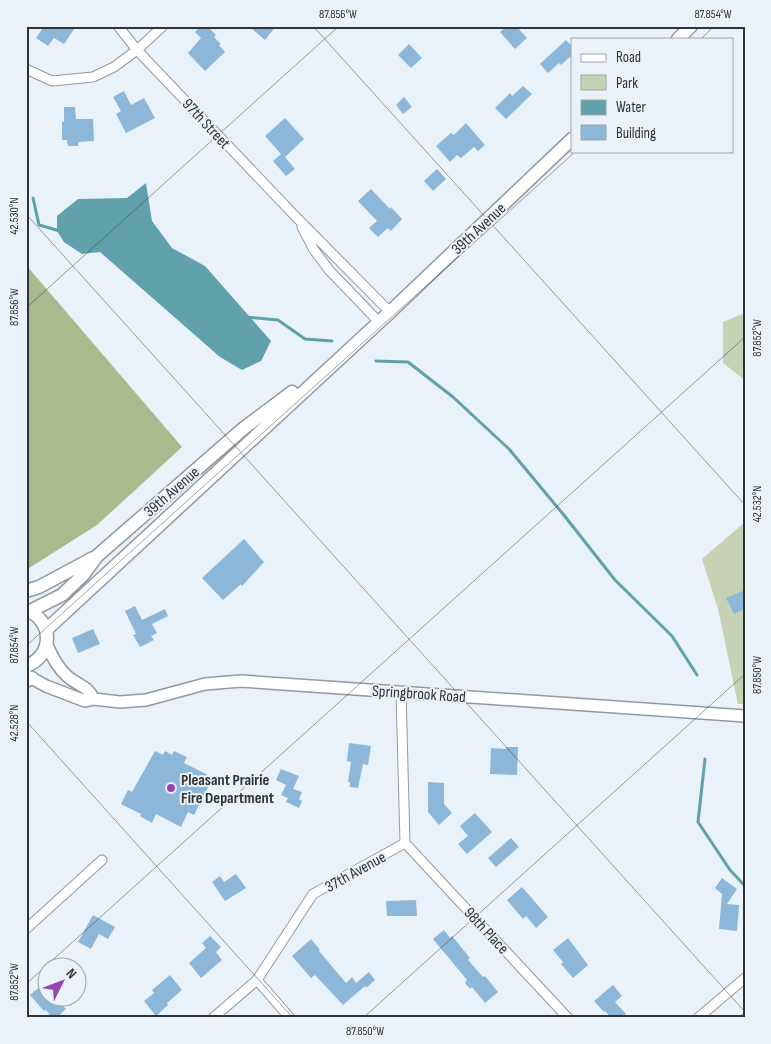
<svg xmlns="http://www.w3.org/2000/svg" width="771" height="1044" font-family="'Sofia Sans Condensed',sans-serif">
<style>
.green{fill:#c6d2b3}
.forest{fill:#a9bb8c}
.water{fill:#61a1ab}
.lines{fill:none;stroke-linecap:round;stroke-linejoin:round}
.stream{stroke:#61a1ab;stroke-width:3}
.building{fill:#8db7d9}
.minor-casing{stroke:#929aa1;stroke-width:11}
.tertiary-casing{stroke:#929aa1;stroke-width:14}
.secondary-casing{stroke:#929aa1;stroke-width:15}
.minor{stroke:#fff;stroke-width:9}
.tertiary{stroke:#fff;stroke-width:11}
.secondary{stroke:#fff;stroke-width:12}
.ticks{fill:none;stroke:#303336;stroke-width:1;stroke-opacity:0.45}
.poi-dot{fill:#9844b2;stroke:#e9f1f9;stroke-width:2}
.labels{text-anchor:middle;stroke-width:4;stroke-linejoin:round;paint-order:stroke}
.street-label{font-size:16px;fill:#303336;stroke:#e9f1f9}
.poi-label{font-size:16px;font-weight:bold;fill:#303336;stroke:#e9f1f9;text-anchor:start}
.neatline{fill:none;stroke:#303336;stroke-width:2}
.ticks-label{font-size:12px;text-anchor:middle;fill:#303336}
</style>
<rect width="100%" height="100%" fill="#e9f1f9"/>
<path class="green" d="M745 313V380L723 363V322Z
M745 522V704H738L718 609 702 559Z"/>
<path class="forest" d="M26 265 182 447 97 525 26 570Z"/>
<path class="water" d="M146 183 152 221 172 248 205 266 271 341 261 361 242 370 220 357 100 252 82 254 64 242 57 231V216L78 199 127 198Z"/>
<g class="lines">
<path class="stream" d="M33 198 39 225 60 231
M245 317 278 320 305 339 332 341
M376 361 408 362 453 397 509 449 563 514 615 580 672 636 697 675
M705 759 698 822 730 870 745 886"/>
</g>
<path class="building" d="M44 26H76L64 44 54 38 48 46 36 38Z
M201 26H207L216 35 214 37 221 44 219 45 225 52 205 71 188 53 201 38 195 32Z
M249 26H276L265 40Z
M507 26H516L527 38 515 49 500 32Z
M566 40 572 46V55L561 65 559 63 548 73 540 64Z
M409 44 422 58 411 68 398 55Z
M523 86 532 94 506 119 495 108 510 93 512 96Z
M124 91 131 105 144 98 155 118 126 133 116 114 121 111 113 97Z
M404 97 412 107 403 114 396 105Z
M64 107H75L76 119H93L94 141 78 142V146H68L67 140H62V122H64Z
M285 118 304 139 285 157 295 169 286 176 273 161 281 154 265 136Z
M466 123 485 145 478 151 474 147 461 158 457 155 450 162 436 146 451 133 454 135Z
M437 169 446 179 433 191 424 181Z
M371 189 390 209 391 207 402 219 391 231 388 228 378 237 369 228 377 221 358 201Z
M244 539 264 562 242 586 241 584 223 600 202 578Z
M745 590V609L734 614 726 598Z
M135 606 142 620 165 609 168 616 152 624 157 633 151 636 154 640 140 647 133 635 136 634 125 611Z
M93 629 100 644 78 653 72 638Z
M349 743 371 746 368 765 363 764 358 788 350 787V782H348L351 762 347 761Z
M506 747H518L517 775 490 774 491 748 506 749Z
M155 751 163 755 165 751 172 755 174 751 187 757 184 763 208 775 204 783 208 787 194 815 188 812 181 827 156 814 152 823 140 816 141 814 121 804 128 790 132 792Z
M281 769 299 776 293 789 302 792 299 799 302 801 299 808 286 802 288 798 281 795 286 785 276 780Z
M428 782 444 783V804L452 813 439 825 428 812Z
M475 813 492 832 467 854 458 844 468 836 460 826Z
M511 838 519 847 496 867 488 858Z
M236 874 246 888 225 901 212 882 220 876 224 882Z
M722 878 737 889 727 904 739 905 737 931 719 929 722 894 715 888Z
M522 887 548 917 536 928 526 916 523 919 507 900Z
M416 900 417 916H387L386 901Z
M93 915 115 927 108 939 99 934 91 949 78 942Z
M444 930 450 938 452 936 470 958 468 960 483 977 485 976 498 992 485 1003 472 987 470 989 465 983 467 980 433 939Z
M210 936 221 947 216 952 222 960 201 978 189 963 206 948 202 943Z
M568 938 588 965 573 978 561 964 563 962 553 950Z
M311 939 320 950 319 951 346 983 352 977 356 983 369 972 375 980 366 988 365 986 343 1005 315 975 311 978 292 956Z
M170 975 182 990 167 1003 168 1005 156 1016 144 1001 154 993 152 990Z
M613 985 622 996 615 1002 626 1014 621 1018H611L605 1011 604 1012 594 1001Z
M41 986 48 994V996H54L66 1009 56 1018H52L46 1010 44 1011 30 995Z"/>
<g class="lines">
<defs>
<path id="minor" d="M118 26 137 50 297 218 390 312
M26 69 52 81 93 77 114 67 137 50 163 26
M302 227 314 250 329 270 379 322
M405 843 568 1018
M26 929 102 860
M257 980 290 1018
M213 1018 257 980 313 894 405 843 401 692
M698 1018 745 978"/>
<path id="tertiary" d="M47 645C52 657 57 667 67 676 78 686 86 684 94 699
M26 675 46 686 85 701 94 699 120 702 146 700 205 684 241 681 745 716"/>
<path id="secondary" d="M678 39 691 26
M26 591 39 587 93 558
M26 610C54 620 54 656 26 666
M30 611 62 595 83 575 97 556 244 428 292 392
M46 630 390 312 572 139
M26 681 32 678"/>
</defs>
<use href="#minor" class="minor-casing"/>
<use href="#tertiary" class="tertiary-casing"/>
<use href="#secondary" class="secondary-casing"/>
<use href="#minor" class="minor"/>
<use href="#tertiary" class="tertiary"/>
<use href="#secondary" class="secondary"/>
</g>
<path class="ticks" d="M313 26 745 505M701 39 714 26M26 214 745 1012M26 308 339 26M26 646 576 151M26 721 293 1018M26 984 745 337M363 1018 745 674M738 1018 745 1012"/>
<circle class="poi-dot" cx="171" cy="788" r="5"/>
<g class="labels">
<g class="street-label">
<text transform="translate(207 123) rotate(47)" y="6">97th Street</text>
<text transform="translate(478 228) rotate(-43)" y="6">39th Avenue</text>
<text transform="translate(171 491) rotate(-41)" y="6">39th Avenue</text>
<text transform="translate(419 693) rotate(4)" y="6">Springbrook Road</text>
<text transform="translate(355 871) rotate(-29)" y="6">37th Avenue</text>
<text transform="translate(487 930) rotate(47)" y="6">98th Place</text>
</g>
<g class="poi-label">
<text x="181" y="785">Pleasant Prairie<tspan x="181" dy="18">Fire Department</tspan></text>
</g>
</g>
<rect width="771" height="1044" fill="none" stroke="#e9f1f9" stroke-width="55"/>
<rect x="571" y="38" width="162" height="115" fill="#e9f1f9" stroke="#9fa5ab"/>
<rect x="581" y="54" width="25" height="8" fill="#ffffff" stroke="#9fa5ab"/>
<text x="616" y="62" font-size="15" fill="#303336">Road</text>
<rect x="581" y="75" width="25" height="15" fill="#c6d2b3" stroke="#9fa5ab"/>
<text x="616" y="88" font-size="15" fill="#303336">Park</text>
<rect x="581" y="100" width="25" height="15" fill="#61a1ab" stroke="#9fa5ab"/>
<text x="616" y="112" font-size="15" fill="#303336">Water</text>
<rect x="581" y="125" width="25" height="15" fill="#8db7d9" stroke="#9fa5ab"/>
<text x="616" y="138" font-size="15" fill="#303336">Building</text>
<g transform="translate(62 982) rotate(48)"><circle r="24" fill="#e9f1f9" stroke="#9fa5ab"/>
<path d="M0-4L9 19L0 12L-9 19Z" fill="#9844b2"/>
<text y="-8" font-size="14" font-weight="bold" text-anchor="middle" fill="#303336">N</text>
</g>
<rect x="28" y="28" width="716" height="988" class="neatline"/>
<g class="ticks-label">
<text x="338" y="18">87.856°W</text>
<text x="713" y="18">87.854°W</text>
<text transform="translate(14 216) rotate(-90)" y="4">42.530°N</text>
<text transform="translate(14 307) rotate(-90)" y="4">87.856°W</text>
<text transform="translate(757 338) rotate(-90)" y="4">87.852°W</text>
<text transform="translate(757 504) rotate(-90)" y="4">42.532°N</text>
<text transform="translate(14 645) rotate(-90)" y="4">87.854°W</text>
<text transform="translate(757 675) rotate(-90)" y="4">87.850°W</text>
<text transform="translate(14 723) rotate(-90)" y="4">42.528°N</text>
<text transform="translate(14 982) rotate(-90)" y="4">87.852°W</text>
<text x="365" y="1035">87.850°W</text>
</g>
</svg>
